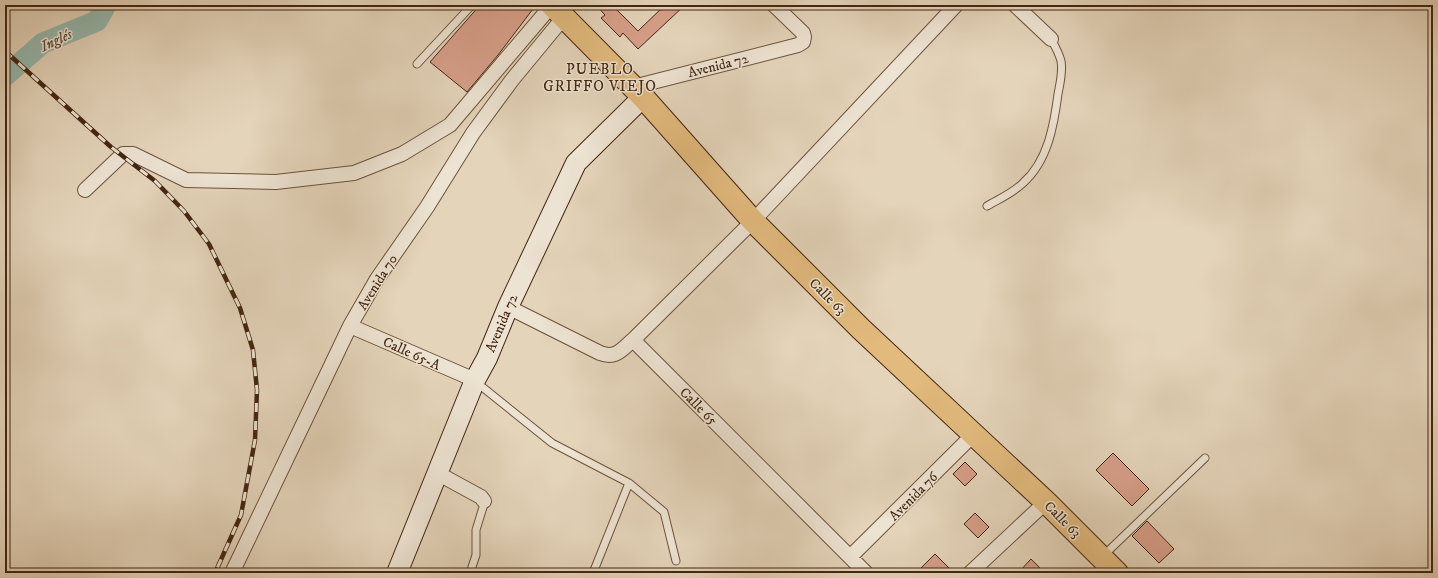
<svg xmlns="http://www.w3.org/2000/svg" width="1438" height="578" font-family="'IM FELL DW Pica',serif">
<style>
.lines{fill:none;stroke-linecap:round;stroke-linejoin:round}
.river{stroke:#95b8af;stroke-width:21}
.building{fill:#d79e89;stroke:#432612}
.lane-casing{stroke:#6b523c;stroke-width:9}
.street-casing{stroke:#6b523c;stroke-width:16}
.secondary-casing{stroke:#432612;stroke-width:22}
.primary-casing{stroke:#432612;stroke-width:24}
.lane{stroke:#ede3d2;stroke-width:7}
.street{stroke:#ede3d2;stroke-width:14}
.secondary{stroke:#ede3d2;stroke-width:20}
.primary{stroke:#e2ba7d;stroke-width:22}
.rail-casing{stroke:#432612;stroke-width:4.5}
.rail{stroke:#ede3d2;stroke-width:3;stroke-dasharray:9;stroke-linecap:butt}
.labels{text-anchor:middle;stroke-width:3;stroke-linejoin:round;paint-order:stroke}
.street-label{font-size:14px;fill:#432612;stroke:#ede3d2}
.water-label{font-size:15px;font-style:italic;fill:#584a39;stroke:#ede3d2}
.neighbourhood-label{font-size:15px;letter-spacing:1px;fill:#432612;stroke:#ede3d2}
</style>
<rect width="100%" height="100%" fill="#e4d4ba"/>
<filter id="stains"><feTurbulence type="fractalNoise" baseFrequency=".005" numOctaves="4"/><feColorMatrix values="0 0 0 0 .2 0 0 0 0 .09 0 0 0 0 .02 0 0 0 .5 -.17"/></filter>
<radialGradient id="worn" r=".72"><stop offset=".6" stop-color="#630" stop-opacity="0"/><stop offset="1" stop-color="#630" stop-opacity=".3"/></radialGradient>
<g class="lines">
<path class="river" d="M5 76 43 43 97 21 106 5"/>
</g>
<path class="building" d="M480 5H536L498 55 467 92 430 62Z
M596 5H612L638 31 665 5H685L638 49 623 33 620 37 601 18 605 15Z
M1113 453 1149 489 1132 506 1096 470Z
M965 462 977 474 965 486 953 474Z
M975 513 989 527 978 538 964 524Z
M1147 521 1174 549 1159 563 1132 536Z
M935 554 954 573H916Z
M1031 559 1045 573H1018Z"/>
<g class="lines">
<defs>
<path id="lane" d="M417 64 472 5
M987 206C999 199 1013 193 1023 183 1048 161 1054 125 1058 94 1060 83 1063 72 1061 61 1059 53 1055 46 1051 39
M476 382 552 443 629 483 664 512 676 561
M1103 556 1205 458
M470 573 476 555V530L484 504V501
M593 573 629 483"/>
<path id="street" d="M1015 5 1051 39
M633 87 798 45 803 42 804 37 803 33 774 5
M85 190 123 154H133L186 180 276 182 354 173 402 154 450 125 552 5
M508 307 600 353C616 359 621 350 633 340L753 221 956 5
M350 326 475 380
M633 340 866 573
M437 473 481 497 484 501
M850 557 974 434
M232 573 350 326 377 279 427 207 473 133 512 80 564 17
M970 573 1046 502"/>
<path id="secondary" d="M397 573 475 380 487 358 508 307 576 163 643 97"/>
<path id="primary" d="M552 5 643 97 753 221 861 329 1046 502 1117 573"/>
</defs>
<use href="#lane" class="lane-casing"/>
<use href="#street" class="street-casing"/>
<use href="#secondary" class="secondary-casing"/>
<use href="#primary" class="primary-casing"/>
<use href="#lane" class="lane"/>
<use href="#street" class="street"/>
<use href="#secondary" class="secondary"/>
<use href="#primary" class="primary"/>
<defs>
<path id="rail" d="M5 51 111 147 155 181 184 211 209 244 240 308 253 350 257 390 255 440 241 515 215 573"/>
</defs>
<use href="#rail" class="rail-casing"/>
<use href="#rail" class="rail"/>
</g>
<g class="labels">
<g class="street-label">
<text transform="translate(718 65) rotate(-14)" y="5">Avenida 72</text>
<text transform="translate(377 282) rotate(-58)" y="5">Avenida 70</text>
<text transform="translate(828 296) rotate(45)" y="5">Calle 63</text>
<text transform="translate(501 323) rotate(-67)" y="5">Avenida 72</text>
<text transform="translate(412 353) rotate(24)" y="5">Calle 65-A</text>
<text transform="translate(699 406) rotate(45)" y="5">Calle 65</text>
<text transform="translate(913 496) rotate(-45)" y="5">Avenida 76</text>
<text transform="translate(1063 519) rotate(45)" y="5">Calle 63</text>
</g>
<g class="water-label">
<text transform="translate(56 40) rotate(-26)" y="5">Inglés</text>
</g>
<g class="neighbourhood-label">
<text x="600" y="74">PUEBLO<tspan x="600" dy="17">GRIFFO VIEJO</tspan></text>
</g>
</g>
<rect width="1438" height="578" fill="none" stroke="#e4d4ba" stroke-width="20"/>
<rect x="6" y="6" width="1426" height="566" fill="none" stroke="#432612" stroke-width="2"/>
<rect x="10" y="10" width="1418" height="558" fill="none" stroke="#432612"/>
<rect width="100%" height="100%" filter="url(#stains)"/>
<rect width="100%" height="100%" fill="url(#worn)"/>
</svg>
